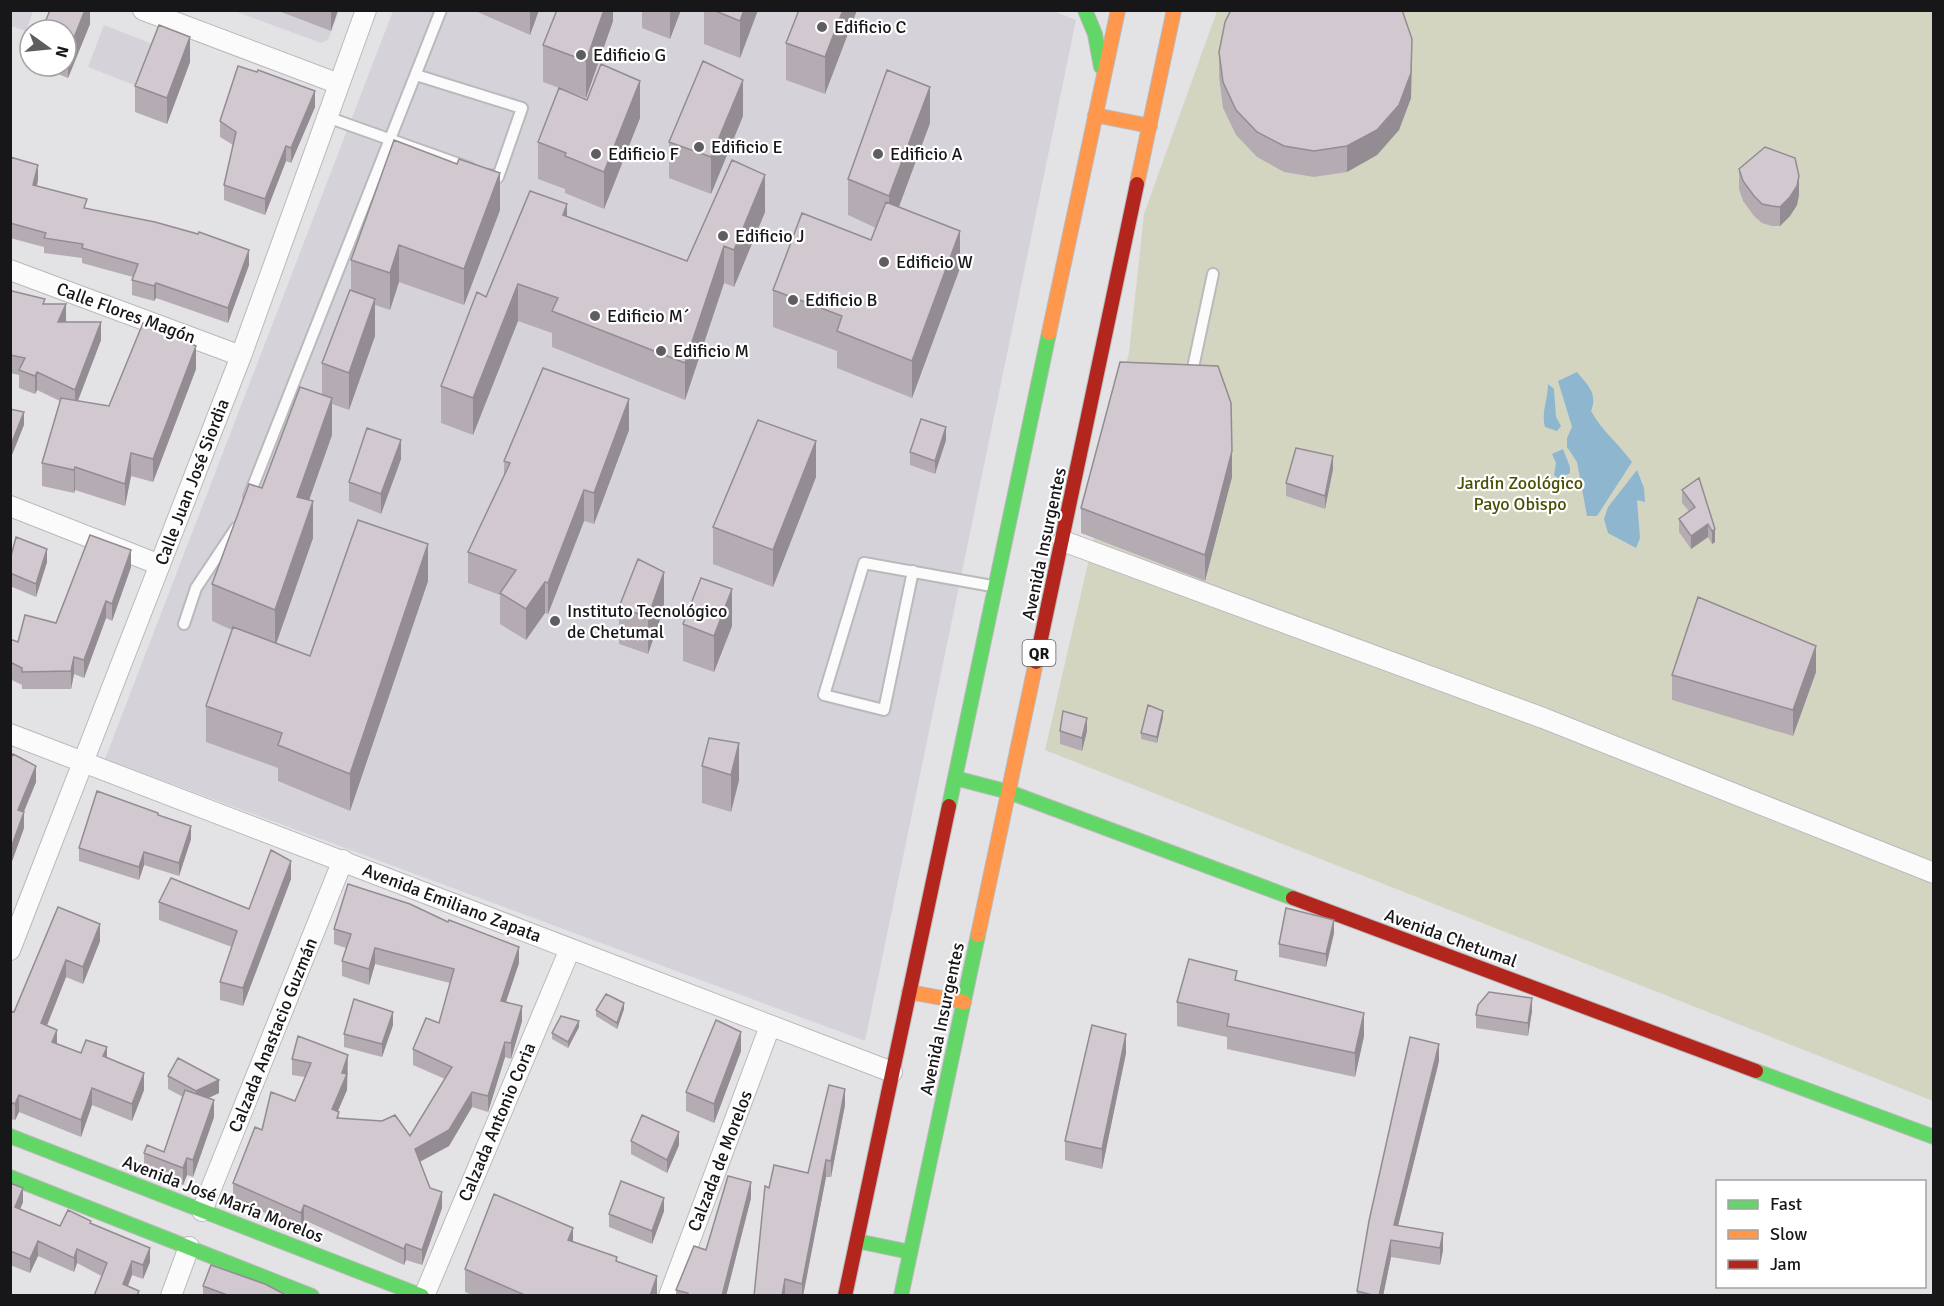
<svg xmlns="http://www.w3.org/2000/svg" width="1944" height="1306" font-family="Signika,sans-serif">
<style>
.built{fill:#d6d2da}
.green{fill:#d4d5c1}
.water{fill:#8eb6cf}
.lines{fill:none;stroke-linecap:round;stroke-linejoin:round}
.lane-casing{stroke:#bab9bb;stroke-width:14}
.street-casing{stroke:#bab9bb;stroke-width:22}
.fast-casing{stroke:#bab9bb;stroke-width:16}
.slow-casing{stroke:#bab9bb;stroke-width:16}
.jam-casing{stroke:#bab9bb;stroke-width:16}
.lane{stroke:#fbfbfb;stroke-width:10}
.street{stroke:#fbfbfb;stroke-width:20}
.fast{stroke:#63d668;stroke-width:14}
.slow{stroke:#ff974d;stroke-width:14}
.jam{stroke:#b3261e;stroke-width:14}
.wall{fill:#b5acb3}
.shaded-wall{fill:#938c92}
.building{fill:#d2c8d0;stroke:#938c92;stroke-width:1.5}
.poi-dot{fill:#5e5d60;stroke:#fff;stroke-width:2}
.labels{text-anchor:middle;stroke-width:4.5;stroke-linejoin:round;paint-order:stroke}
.shield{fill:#fff;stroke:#5d5c5d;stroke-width:1.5}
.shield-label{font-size:16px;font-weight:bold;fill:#171618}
.poi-label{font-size:18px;fill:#171618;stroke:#fff;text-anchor:start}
.street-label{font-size:18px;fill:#171618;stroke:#fff}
.park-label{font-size:18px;fill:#4c4e06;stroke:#fff}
</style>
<rect width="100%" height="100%" fill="#e3e2e5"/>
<path class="built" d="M11 10 33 11 26 31 11 26Z
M1051 10 1076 20 865 1041 105 759 393 11Z
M234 11H339L328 40 321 43Z
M104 25 155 45 139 87 88 67Z"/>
<path class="green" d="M1217 11H1933V1101L1045 750 1094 537 1081 533 1129 353 1144 214Z"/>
<path class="water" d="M1577 372C1588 385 1598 394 1591 411 1602 431 1619 444 1632 462L1597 516H1587L1577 462 1567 447V438L1572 427 1558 381Z
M1548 384 1554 389 1556 417 1561 426 1557 431 1545 427C1541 411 1548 400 1548 384Z
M1563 449 1570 467V473L1559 479 1554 475 1556 463 1552 454Z
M1637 470 1644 488 1645 502 1637 500 1640 538 1636 548 1608 533 1604 519 1608 507Z"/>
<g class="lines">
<defs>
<path id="lane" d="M416 75 522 108 498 177 490 175
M327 117 470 168
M1191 377 1213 274
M249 496 441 10
M913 571 884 710 824 695 864 563 992 586
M184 624 196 588 236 528"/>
<path id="street" d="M143 10 339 84
M10 270 241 356
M10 506 160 565
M1063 541 1543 718 1934 873
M10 734 892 1072
M10 950 241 356 366 10
M202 1211 343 860
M171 1296 189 1247
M424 1296 570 949
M669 1296 770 1026"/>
<path id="fast" d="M1085 10 1095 34 1101 67
M955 778 1009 792 1293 898
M949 806 1049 333
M1756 1071 1934 1137
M10 1136 422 1296
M10 1177 312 1296
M857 1241 910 1252
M901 1296 978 935"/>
<path id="slow" d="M1095 115 1150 126
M1137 184 1174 10
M1049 333 1118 10
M978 935 1036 662
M909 992 964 1002"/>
<path id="jam" d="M1036 662 1137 184
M1293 898 1756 1071
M845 1296 949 806"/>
</defs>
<use href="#lane" class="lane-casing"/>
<use href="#street" class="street-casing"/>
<use href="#fast" class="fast-casing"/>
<use href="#slow" class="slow-casing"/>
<use href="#jam" class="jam-casing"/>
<use href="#lane" class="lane"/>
<use href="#street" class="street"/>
<use href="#fast" class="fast"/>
<use href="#slow" class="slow"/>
<use href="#jam" class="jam"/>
</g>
<path class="wall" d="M90 10V24L68 78 38 66H66V30Z
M276 10H338L331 31Z
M473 10H539L530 35Z
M613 10V21L586 98 543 82V45Z
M642 10H681L670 39 642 28Z
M704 10H758L740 58 704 44Z
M799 10H857L825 94 786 80V43Z
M1219 52 1412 65 1411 98 1399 130 1377 155 1347 172 1314 177 1284 172 1257 157 1236 135 1223 108 1219 77Z
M190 62 167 124 135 112V86Z
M587 100 640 118 604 209 565 193V189L538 179V142Z
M315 107 291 163 286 161 265 215 224 200V185L233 145 220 137V121Z
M743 116 711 194 669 178V142Z
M930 123 899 207 960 268 912 398 837 368V351L773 327V290L871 240 876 228 848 215V179Z
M10 157 38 180 37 186 87 209 249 265 228 323 156 298 154 301 132 295V280L133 277 82 263V258L44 253V247L10 238Z
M1739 169 1799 195 1797 205 1790 216 1780 226H1772L1762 223 1754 216 1743 201 1739 189Z
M500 210 464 305 399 282 390 310 375 305V336L349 410 332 404V435L309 500 313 538 276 644 310 656 428 581 350 811 278 781V768L206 742V706L232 630 212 621V584L262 488 322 395V363L351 290V260Z
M765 212 734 287 724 283 685 400 552 347V333L518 321 473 435 441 423V386L567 216 687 261Z
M10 295 45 304 66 322 101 340 78 401 109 406 196 369 153 482 131 476 125 506 75 490 74 493 42 486V463L60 401 37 390 35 394 19 388V375L10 373Z
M629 430 594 524 584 521 548 614 545 613 526 640 500 624V595L468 583V552L504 476V461Z
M946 440 935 474 910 465V452Z
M401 459 381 514 349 501V482Z
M1333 469 1325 509 1286 496V483Z
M816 477 773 587 713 564V527Z
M1232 477 1205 581 1081 533V508Z
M1682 490 1715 529V542L1712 544 1708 537 1691 549 1679 532V519L1689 511 1682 503Z
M10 560 47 562 36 597 10 586Z
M131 567 112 621 106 618 84 678 74 674 71 689H22V685L10 679V639L18 642 56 623Z
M619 607 664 608 648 654 619 644Z
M683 624 732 626 714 672 683 661Z
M1816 672 1793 736 1672 700V675Z
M1163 717 1157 743 1141 739V733Z
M1060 731H1087L1082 751 1060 744Z
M709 738 739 780 731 812 702 803V766Z
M10 759 36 782 24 812V828L11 864H10Z
M158 815 191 839 179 876 144 865 139 880 79 861V848Z
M291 879 243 1006 220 1000V982L232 947 159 920V902L249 909Z
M58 907 100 941 83 984 66 977 47 1026 57 1044 81 1053 107 1058 144 1090 132 1121 92 1105 81 1137 19 1112 15 1120 10 1119V1011L14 1012Z
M334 929 519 963 506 1002 522 1021 511 1059 505 1057 488 1112 472 1107 449 1146 420 1162 430 1188 442 1208 422 1265 406 1260 404 1265 304 1220 301 1229 233 1199V1183L262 1130 295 1101 305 1077 292 1075V1059L348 1071 347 1074V1090L337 1111 339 1118 410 1136 445 1079 413 1065V1049L439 1023 450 983 375 964 369 985 342 976V961L346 948 334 944Z
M1334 933 1326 967 1279 957V944Z
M1237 981 1364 1036 1355 1077 1227 1049V1037L1177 1026V1002Z
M624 1009 617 1029 596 1016V1010Z
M1532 1011 1528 1036 1476 1028V1015Z
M393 1025 382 1057 344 1047V1034Z
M579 1027 568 1048 552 1039V1033Z
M741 1051 714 1123 686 1111V1092Z
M1126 1053 1102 1169 1065 1160V1141Z
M1439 1061 1398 1226 1443 1233V1250L1440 1265 1391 1257 1383 1296H1357V1291Z
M168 1076 219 1093 208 1098 214 1117 193 1177 187 1175 183 1185 144 1170V1153L164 1152 183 1097 168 1089Z
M845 1105 831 1177H826L803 1296 785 1295 769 1188 808 1173Z
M631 1141 679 1145 667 1173 631 1154Z
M10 1183 23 1202 20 1209 60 1226 91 1224 150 1262 143 1279 132 1275 128 1286 139 1296 77 1263 74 1272 38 1256 30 1273 10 1265Z
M751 1198 726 1296H676V1290L706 1250Z
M664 1211 652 1244 609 1227V1214Z
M573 1242 617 1262 657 1296H474L465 1292V1269Z
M203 1286 288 1296H203Z"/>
<path class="shaded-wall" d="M85 10H90V24L68 78V53Z
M331 10H338L331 31Z
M530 10H539L530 35Z
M604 10H613V21L586 98V61Z
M670 10H681L670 39Z
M744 10H758L740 58V21Z
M843 10H857L825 94V57Z
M190 37V62L167 124V98Z
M1412 39 1411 98 1399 130 1377 155 1347 172V146Z
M743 80V116L711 194V157Z
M640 81V118L604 209V172Z
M930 87V123L889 233V196Z
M315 91V107L291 163V148Z
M286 146V161L265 215V199Z
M38 165V180L33 200V185Z
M500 173V210L464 305V269Z
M765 175V212L734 287V250Z
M1799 176V195L1797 205 1790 216 1780 226V207Z
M567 204V241L563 215Z
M960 231V268L912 398V361Z
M399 245V282L390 310V273Z
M724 246V283L685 400V363Z
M249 250V265L228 323V308Z
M156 283V298L154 301V286Z
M518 284V321L473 435V398Z
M375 299V336L349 410V373Z
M66 304V322H58Z
M101 322V340L75 408V390Z
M196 346V369L153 482V459Z
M37 372V390L35 394V376Z
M332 398V435L297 534V497Z
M629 399V430L594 524V493Z
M24 412V425L10 460V447Z
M946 427V440L935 474V461Z
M401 440V459L381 514V494Z
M816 441V477L773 587V550Z
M1232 451V477L1205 581V555Z
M131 453V476L125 506V484Z
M1333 456V469L1325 509V496Z
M75 467V490L74 493V470Z
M584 490V521L548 614V583Z
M313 501V538L275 647V610Z
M1708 524V537L1691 549V536Z
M1715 529V542L1712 544V531Z
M428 544V581L350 811V774Z
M47 549V562L36 597V584Z
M131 550V567L112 621V604Z
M664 572V608L648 654V617Z
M545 582V613L526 640V609Z
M732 589V626L714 672V636Z
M106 601V618L84 678V660Z
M1816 646V672L1793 736V710Z
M74 657V674L71 689V671Z
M1163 711V717L1157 743V737Z
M1087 718V731L1082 751V738Z
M739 743V780L731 812V775Z
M36 766V782L18 825V810Z
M24 812V828L11 864V848Z
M191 826V839L179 876V863Z
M144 852V865L139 880V867Z
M291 861V879L243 1006V988Z
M1334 920V933L1326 967V954Z
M100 924V941L83 984V967Z
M519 947V963L501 1016V1001Z
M375 948V964L369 985V969Z
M66 960V977L41 1040V1023Z
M1532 998V1011L1528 1036V1023Z
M624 1003V1009L617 1029V1023Z
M522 1006V1021L511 1059V1043Z
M393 1012V1025L382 1057V1044Z
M1364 1013V1036L1355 1077V1053Z
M579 1021V1027L568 1048V1042Z
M57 1030V1046L52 1042Z
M741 1032V1051L714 1123V1104Z
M1126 1034V1053L1102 1169V1149Z
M505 1042V1057L488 1112V1096Z
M1439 1044V1061L1394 1242V1225Z
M107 1047V1064L103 1056Z
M348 1055 347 1090 332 1125V1109Z
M144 1073V1090L132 1121V1104Z
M219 1080V1093L196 1104V1091Z
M92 1088V1105L81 1137V1120Z
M845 1089V1105L831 1177V1161Z
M472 1092V1107L449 1146 415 1164V1149Z
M19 1095V1112L15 1120V1104Z
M214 1100V1117L193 1177V1160Z
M679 1132V1145L667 1173V1160Z
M187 1158V1175L183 1185V1168Z
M826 1160V1177L803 1296H802V1284Z
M751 1182V1198L726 1296H722Z
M23 1188V1202L15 1222V1207Z
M442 1192V1208L422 1265V1250Z
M664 1198V1211L652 1244V1231Z
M304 1205V1220L301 1229V1213Z
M573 1228V1250L568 1240Z
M1443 1233V1250L1440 1265V1248Z
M1391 1240V1257L1383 1296H1379Z
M38 1241V1256L30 1273V1259Z
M406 1244V1260L404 1265V1249Z
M150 1248V1262L143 1279V1265Z
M77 1249V1263L74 1272V1258Z
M132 1261V1275L124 1296 123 1284Z
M657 1276V1296H650Z
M785 1279V1295L782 1296Z"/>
<path class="building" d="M50 10H85L68 53 66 52V30H42Z
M557 10H604L586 61 543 45Z
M713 10H744L740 21Z
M799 10H843L825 57 786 43Z
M1231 10H1402L1412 39 1411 73 1399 105 1377 130 1347 146 1314 151 1284 146 1257 132 1236 110 1223 82 1219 52 1225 22Z
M159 25 190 37 167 98 135 86Z
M703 61 743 80 711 157 669 142Z
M601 64 640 81 604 172 565 156 566 153 538 142 559 88 587 100Z
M238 66 257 72 258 70 315 91 291 148 286 146 265 199 224 185 236 132 220 121Z
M887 70 930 87 889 196 848 179Z
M394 140 457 164 459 159 500 173 464 269 399 245 390 273 351 260Z
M1765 147 1795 158 1799 176 1797 186 1790 197 1780 207 1772 206 1762 204 1754 196 1743 181 1739 169Z
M10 157 38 165 33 185 87 199 84 208 155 222 198 234 199 232 249 250 228 308 156 283 154 286 132 280 138 264 82 248 83 244 44 238 46 233 10 223Z
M732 160 765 175 734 250 724 246 685 363 552 311 558 298 518 284 473 398 441 386 477 292 486 297 530 191 567 204 563 215 687 261Z
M886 202 960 231 912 361 837 331 842 316 773 290 802 213 871 240Z
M350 290 375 299 349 373 322 363Z
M12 291 45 299 43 304H66L58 322H101L75 390 37 372 35 376 19 370 25 358 10 355V295Z
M143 323 196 346 153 459 131 453 125 484 75 467 74 470 42 463 61 398 109 406Z
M1120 362 1218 366 1231 403 1232 451 1205 555 1081 508Z
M543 368 629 399 594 493 584 490 548 583 545 582 526 609 500 593 516 570 468 552 510 463 504 461Z
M300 387 332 398 297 497 313 501 275 610 212 584 249 484 262 488Z
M10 409 24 412 10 447Z
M921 419 946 427 935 461 910 452Z
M758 420 816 441 773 550 713 527Z
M367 428 401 440 381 494 349 482Z
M1296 448 1333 456 1325 496 1286 483Z
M1699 478 1715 529 1712 531 1708 524 1691 536 1679 519 1695 507 1682 490Z
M358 520 428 544 350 774 278 745 282 733 206 706 233 627 310 656Z
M90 535 131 550 112 604 106 601 84 660 74 657 71 671 22 672V668L10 662V639L18 642 25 615 56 623Z
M16 537 47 549 36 584 10 573V560Z
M638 559 664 572 648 617 619 607Z
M701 578 732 589 714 636 683 624Z
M1698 597 1816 646 1793 710 1672 675Z
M1148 705 1163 711 1157 737 1141 733Z
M1063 711 1087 718 1082 738 1060 731Z
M709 738 739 743 731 775 702 766Z
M13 754 36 766 18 810 24 812 11 848H10V759Z
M97 791 158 813V815L191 826 179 863 144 852 139 867 79 848Z
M271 850 291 861 261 940 243 988 220 982 237 931 159 902 171 878 249 909Z
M348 884 410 904 448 922 449 920 519 947 501 1001 522 1006 511 1043 505 1042 488 1096 472 1092 449 1130 415 1149 430 1188 442 1192 422 1250 406 1244 404 1249 304 1205 301 1213 233 1183 255 1127 262 1130 271 1092 295 1101 311 1063 292 1059 298 1036 348 1055 342 1073 347 1074 332 1109 339 1112 337 1118 382 1121 395 1115 410 1136 452 1067 413 1049 426 1018 439 1023 454 969 375 948 369 969 342 961 351 934 334 929Z
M58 907 100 924 83 967 66 960 41 1023 57 1030 52 1042 81 1053 86 1040 107 1047 103 1056 144 1073 132 1104 92 1088 81 1120 19 1095 15 1104 10 1102V1011L14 1012Z
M1286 908 1334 920 1326 954 1279 944Z
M1189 959 1237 971 1235 980 1364 1013 1355 1053 1227 1026 1229 1014 1177 1002Z
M1489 992 1532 998 1528 1023 1476 1015 1478 1005Z
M606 994 624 1003 617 1023 596 1010Z
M354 999 393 1012 382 1044 344 1034Z
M561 1016 579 1021 568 1042 552 1033Z
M716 1020 741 1032 714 1104 686 1092Z
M1092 1025 1126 1034 1102 1149 1065 1141Z
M1410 1037 1439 1044 1394 1225 1443 1233 1440 1248 1391 1240 1379 1296H1376L1357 1291 1369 1221Z
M178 1058 219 1080 196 1091 168 1076Z
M829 1085 845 1089 831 1161 826 1160 802 1284 785 1279 782 1296H754L765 1186 769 1188 774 1165 808 1173Z
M185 1090 214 1100 193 1160 187 1158 183 1168 144 1153 147 1145 164 1152Z
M642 1115 679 1132 667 1160 631 1141Z
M728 1176 751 1182 722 1296H688V1293L676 1290 694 1246 706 1250Z
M621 1181 664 1198 652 1231 609 1214Z
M10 1183 23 1188 15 1207 60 1226 68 1210 91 1221 90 1223 150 1248 143 1265 132 1261 123 1284 139 1291 137 1296H94L107 1263 77 1249 74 1258 38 1241 30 1259 10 1251Z
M494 1194 573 1228 568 1240 617 1257 616 1261 657 1276 650 1296H527L465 1269Z
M211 1265 265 1284 288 1296H230L203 1286Z"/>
<g class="poi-dot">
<circle cx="822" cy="27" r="6"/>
<circle cx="581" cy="55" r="6"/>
<circle cx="699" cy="147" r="6"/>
<circle cx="596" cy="154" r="6"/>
<circle cx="878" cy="154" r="6"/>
<circle cx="723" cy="236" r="6"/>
<circle cx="884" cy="262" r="6"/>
<circle cx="793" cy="300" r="6"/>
<circle cx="595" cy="316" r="6"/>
<circle cx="661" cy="351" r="6"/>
<circle cx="555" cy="621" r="6"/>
</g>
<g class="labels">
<rect class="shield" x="1022.5" y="640" width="33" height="26" rx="4.5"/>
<g class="shield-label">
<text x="1039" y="659">QR</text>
</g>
<g class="poi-label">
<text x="834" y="33">Edificio C</text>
<text x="593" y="61">Edificio G</text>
<text x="711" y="153">Edificio E</text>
<text x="608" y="160">Edificio F</text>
<text x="890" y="160">Edificio A</text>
<text x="735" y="242">Edificio J</text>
<text x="896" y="268">Edificio W</text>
<text x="805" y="306">Edificio B</text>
<text x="607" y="322">Edificio M´</text>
<text x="673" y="357">Edificio M</text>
<text x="567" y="617">Instituto Tecnológico<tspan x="567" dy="21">de Chetumal</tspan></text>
</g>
<g class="street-label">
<text transform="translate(126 313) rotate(20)" y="6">Calle Flores Magón</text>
<text transform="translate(192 482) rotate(-69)" y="6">Calle Juan José Siordia</text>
<text transform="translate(1044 544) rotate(-78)" y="6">Avenida Insurgentes</text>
<text transform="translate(452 903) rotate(21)" y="6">Avenida Emiliano Zapata</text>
<text transform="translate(1451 938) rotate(20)" y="6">Avenida Chetumal</text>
<text transform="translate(942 1019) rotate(-78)" y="6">Avenida Insurgentes</text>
<text transform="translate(273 1035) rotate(-68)" y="6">Calzada Anastacio Guzmán</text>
<text transform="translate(497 1122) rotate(-67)" y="6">Calzada Antonio Coria</text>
<text transform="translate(720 1161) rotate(-69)" y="6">Calzada de Morelos</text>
<text transform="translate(223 1199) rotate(21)" y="6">Avenida José María Morelos</text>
</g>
<g class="park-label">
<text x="1520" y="489">Jardín Zoológico<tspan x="1520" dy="21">Payo Obispo</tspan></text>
</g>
</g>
<rect width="1944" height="1306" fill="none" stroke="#171618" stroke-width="24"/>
<rect x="1716" y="1180" width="210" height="108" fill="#ffffff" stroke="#a2a2a3" stroke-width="1.5"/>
<rect x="1728" y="1200" width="30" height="9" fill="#63d668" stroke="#a2a2a3" stroke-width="1.5"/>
<text x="1770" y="1210" font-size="18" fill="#171618">Fast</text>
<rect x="1728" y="1230" width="30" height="9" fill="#ff974d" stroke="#a2a2a3" stroke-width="1.5"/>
<text x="1770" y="1240" font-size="18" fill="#171618">Slow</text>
<rect x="1728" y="1260" width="30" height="9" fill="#b3261e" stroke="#a2a2a3" stroke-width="1.5"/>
<text x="1770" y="1270" font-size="18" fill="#171618">Jam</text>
<g transform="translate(48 48) rotate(105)"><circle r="28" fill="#ffffff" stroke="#a2a2a3" stroke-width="1.5"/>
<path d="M0-4.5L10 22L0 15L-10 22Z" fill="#5e5d60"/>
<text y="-9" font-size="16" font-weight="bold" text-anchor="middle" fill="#171618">N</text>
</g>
</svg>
